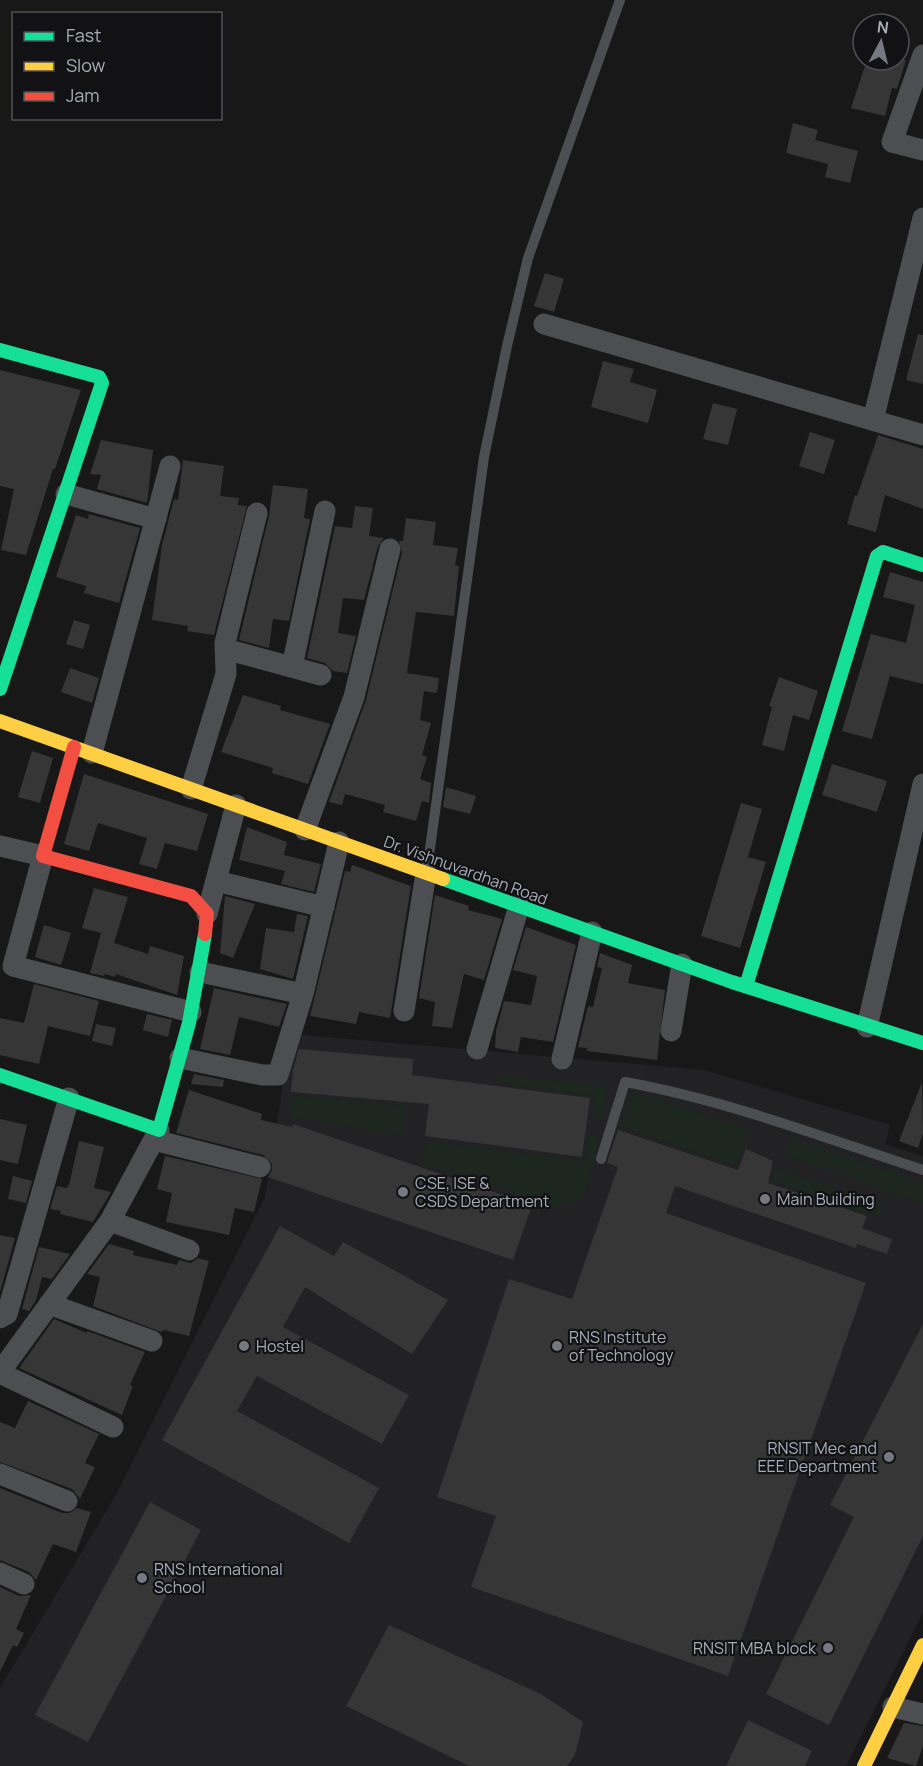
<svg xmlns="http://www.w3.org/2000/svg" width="923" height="1766" font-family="Manrope,sans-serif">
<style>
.built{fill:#222224}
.green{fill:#1e2620}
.building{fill:#363637}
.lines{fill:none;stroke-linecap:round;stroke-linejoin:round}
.lane{stroke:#4c4e51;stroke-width:10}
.street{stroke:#4c4e51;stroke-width:21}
.fast{stroke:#16e098;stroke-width:14}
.slow{stroke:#ffcf43;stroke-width:14}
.jam{stroke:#f24e42;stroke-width:14}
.poi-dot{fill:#767981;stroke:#121214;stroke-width:2}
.labels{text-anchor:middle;stroke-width:4.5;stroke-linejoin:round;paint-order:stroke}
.street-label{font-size:16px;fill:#a9adb9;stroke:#121214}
.poi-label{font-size:16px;fill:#a9adb9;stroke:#121214;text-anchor:start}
</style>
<rect width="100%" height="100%" fill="#181818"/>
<path class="built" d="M291 1034 704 1070 890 1125 885 1144 923 1156V1612L846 1766H0V1688L116 1495 265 1197Z"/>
<path class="green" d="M498 1075 608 1087 604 1119 591 1117 594 1096 497 1083Z
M633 1090 749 1131 737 1167 621 1126Z
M293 1096 406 1106 403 1136 290 1117Z
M589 1135 600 1137 584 1197 570 1204 553 1206 422 1164 426 1141 584 1161Z
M791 1137 923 1183V1204L785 1155Z
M777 1168 883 1205 879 1218 772 1181Z"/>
<path class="building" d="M867 60H906L897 89 892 88 885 116 851 108Z
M793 123 818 130 815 140 858 151 850 183 825 177 828 164 786 153Z
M545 273 564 279 554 312 534 306Z
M918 334 923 335V384L906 380Z
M603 361 634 369 630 382 657 390 648 423 591 407Z
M0 370 81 390 55 469H53L26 555 1 550 14 489 0 486Z
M713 403 737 409 728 445 703 439Z
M810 432 835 440 824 474 799 466Z
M878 435 923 449V509L885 495 876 532 847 524 855 495 857 496Z
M101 440 153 450 147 503 97 489 101 475 90 474Z
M183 460 224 466 220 496 239 498 238 505 247 506 214 635 187 631 188 626 152 620 162 545 174 499 178 500Z
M273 485 308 489 304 518 310 519 289 621 273 619 269 648 239 640 269 516Z
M355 506 373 508 369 536 384 538 378 546 364 600 343 598 338 633 356 636 347 673 333 671 325 663 307 658 335 526 352 528Z
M89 514 140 528 119 603 84 593 86 586 56 577 76 515 88 519Z
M406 518 436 522 433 545 458 548 455 565 459 566 454 616 416 612 407 673 439 678 437 693 424 691 420 720 431 723 422 755 427 757 420 779 431 783 429 803 422 801 416 821 383 812 385 805 345 794 342 805 329 802 366 700 402 552 399 541H403Z
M890 572 923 582V684L890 676 872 739 842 731 871 634 906 643 915 605 883 597Z
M74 620 90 625 83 649 66 644Z
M70 668 99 678 92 703 61 692Z
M779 677 818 691 809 720 793 715 784 751 762 745 772 707 769 706Z
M243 695 281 706 280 710 330 724 308 784 272 773 273 768 221 752Z
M32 751 53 758 40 803 18 797Z
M832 764 887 781 877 812 822 795Z
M84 774 208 814 197 851 165 843 157 869 139 864 147 838 98 823 89 851 64 844Z
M446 787 476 796 470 814 443 807Z
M741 803 762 809 748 857 766 862 740 948 701 936Z
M247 827 287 842 284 855 321 864 314 892 281 884 285 871 239 860Z
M352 865 411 886 390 1018 359 1012 356 1024 310 1016 345 871 350 872Z
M94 888 128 897 114 943 148 954 150 946 184 956 177 995 116 974 115 977 105 974 104 976 90 973 101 933 82 928Z
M435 895 469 906 468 910 502 919 484 980 464 974 452 1028 432 1026 435 1002 419 998Z
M225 896 255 904 233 958 220 953Z
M297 914 308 916 293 979 260 969 266 928 294 932Z
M44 925 71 933 61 965 35 957Z
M526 927 576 945 553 1042 521 1037 518 1052 495 1048 496 1031 504 1001 531 1005 537 976 513 970Z
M600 953 632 965 628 983 665 990 657 1060 587 1051V1048L578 1047 588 1006 593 1007 602 968 597 967Z
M34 984 99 1001 90 1036 48 1026 39 1064 0 1055V1018L24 1023Z
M214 988 287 1004 279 1027 239 1017 230 1055 200 1049Z
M147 1014 172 1020 168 1037 143 1030Z
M96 1024 116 1028 112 1046 92 1041Z
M299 1049 413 1059 412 1075 590 1098 582 1157 425 1136 429 1104 291 1092 293 1070Z
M194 1074 224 1080 223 1087 191 1084Z
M922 1082 923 1133 918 1148 899 1141Z
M189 1090 262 1114 261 1120 292 1127 293 1124 532 1205 513 1260 268 1177 272 1171V1164L263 1155 176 1133Z
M0 1119 27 1125 18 1164 0 1160Z
M618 1130 738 1170 746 1149 773 1161 768 1183 867 1216 862 1228 892 1239 887 1254 857 1244 856 1248 675 1186 666 1213 866 1283 728 1676 471 1587 496 1516 437 1497 509 1279 572 1299 618 1167 607 1163Z
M79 1141 104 1147 94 1188 111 1192 93 1222 60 1214 61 1211 50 1209 57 1186 66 1188 69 1185Z
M165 1156 262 1179 254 1212 235 1208 229 1235 166 1222 172 1193 157 1189Z
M13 1176 32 1181 26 1203 8 1199Z
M280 1226 334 1256 343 1242 448 1300 412 1354 305 1287 283 1327 409 1395 382 1444 257 1376 237 1411 379 1488 349 1543 162 1440Z
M0 1235 15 1238 0 1292Z
M109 1244 134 1251 133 1255 177 1265 179 1260 191 1263 198 1258 209 1261 189 1336 164 1330 161 1332 93 1306 100 1277 87 1274Z
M39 1247 70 1254 52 1279 42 1277 36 1300 29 1311 22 1309Z
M54 1319 87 1333V1331L145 1352 130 1385 133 1386 122 1415 19 1368Z
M923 1324V1536L829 1725 766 1694 854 1517 830 1505Z
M28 1401 99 1434 85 1463 95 1467 80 1499 72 1489 0 1462V1422L15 1428Z
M0 1488 62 1513H69L77 1508 91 1512 76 1552 53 1544 36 1580 29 1572 0 1560Z
M150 1502 201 1530 88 1742 35 1715Z
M0 1587 19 1596 31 1595 16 1629 24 1633 17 1647 13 1645 0 1672Z
M389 1625 541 1694 583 1722 575 1755 567 1766H469L346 1706Z
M748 1720 812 1751 805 1766H726Z
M904 1723 923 1726V1746L916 1766 887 1758Z"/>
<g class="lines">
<path class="lane" d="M427 870 484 457 507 346 528 258 620 0
M601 1159 625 1082C726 1100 825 1138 923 1170"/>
<path class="street" d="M923 55 892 142 923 150
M544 324 923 435
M873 420 923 218
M66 494 156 519
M225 649 321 675
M292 667 325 511
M92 753 170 466
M191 789 226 674 225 643 257 513
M305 830 354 697 390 549
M0 846 43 856 13 966 191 1012
M216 881 324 907
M207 914 236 805
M200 972 303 994
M404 1011 426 873
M867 1027 923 784
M671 1031 682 964
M477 1049 519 906
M180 1058 262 1075H278L303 994 339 842
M562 1059 592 932
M154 1140 260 1167
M110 1221 189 1250
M49 1304 152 1341
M0 1318 7 1314 69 1098
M0 1372 110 1221 159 1130
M0 1373 113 1427
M0 1474 67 1501
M0 1573 24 1584
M893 1707 923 1714"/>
<path class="fast" d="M0 350 99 377 102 383 0 689
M443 879 732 982 923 1043
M746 986 877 556 883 552 923 565
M0 1075 159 1130 189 1023 205 934"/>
<path class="slow" d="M0 721 443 879
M864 1766 923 1645"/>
<path class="jam" d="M74 747 43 856 191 896 207 914 205 934"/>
</g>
<g class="poi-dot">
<circle cx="403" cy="1192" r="6"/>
<circle cx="765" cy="1199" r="6"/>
<circle cx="244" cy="1346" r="6"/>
<circle cx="557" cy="1346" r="6"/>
<circle cx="889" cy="1457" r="6"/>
<circle cx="142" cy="1578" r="6"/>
<circle cx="828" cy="1648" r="6"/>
</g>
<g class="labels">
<g class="street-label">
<text transform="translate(466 870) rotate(20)" y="6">Dr. Vishnuvardhan Road</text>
</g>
<g class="poi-label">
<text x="415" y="1189">CSE, ISE &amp;<tspan x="415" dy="18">CSDS Department</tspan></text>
<text x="777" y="1205">Main Building</text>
<text x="569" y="1343">RNS Institute<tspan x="569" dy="18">of Technology</tspan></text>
<text x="256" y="1352">Hostel</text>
<text x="877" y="1454" text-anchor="end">RNSIT Mec and<tspan x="877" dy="18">EEE Department</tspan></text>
<text x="154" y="1575">RNS International<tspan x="154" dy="18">School</tspan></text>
<text x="816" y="1654" text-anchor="end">RNSIT MBA block</text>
</g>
</g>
<rect x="12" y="12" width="210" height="108" fill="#121214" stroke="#4e5056" stroke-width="1.5"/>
<rect x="24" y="32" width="30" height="9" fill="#16e098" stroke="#4e5056" stroke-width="1.5"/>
<text x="66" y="42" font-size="18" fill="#a9adb9">Fast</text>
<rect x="24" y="62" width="30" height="9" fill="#ffcf43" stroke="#4e5056" stroke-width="1.5"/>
<text x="66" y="72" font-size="18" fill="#a9adb9">Slow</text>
<rect x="24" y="92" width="30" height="9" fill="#f24e42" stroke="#4e5056" stroke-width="1.5"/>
<text x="66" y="102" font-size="18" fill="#a9adb9">Jam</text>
<g transform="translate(881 42) rotate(7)"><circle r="28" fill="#121214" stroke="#4e5056" stroke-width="1.5"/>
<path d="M0-4.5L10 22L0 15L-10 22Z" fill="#767981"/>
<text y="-9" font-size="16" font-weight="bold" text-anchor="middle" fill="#a9adb9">N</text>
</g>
</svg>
